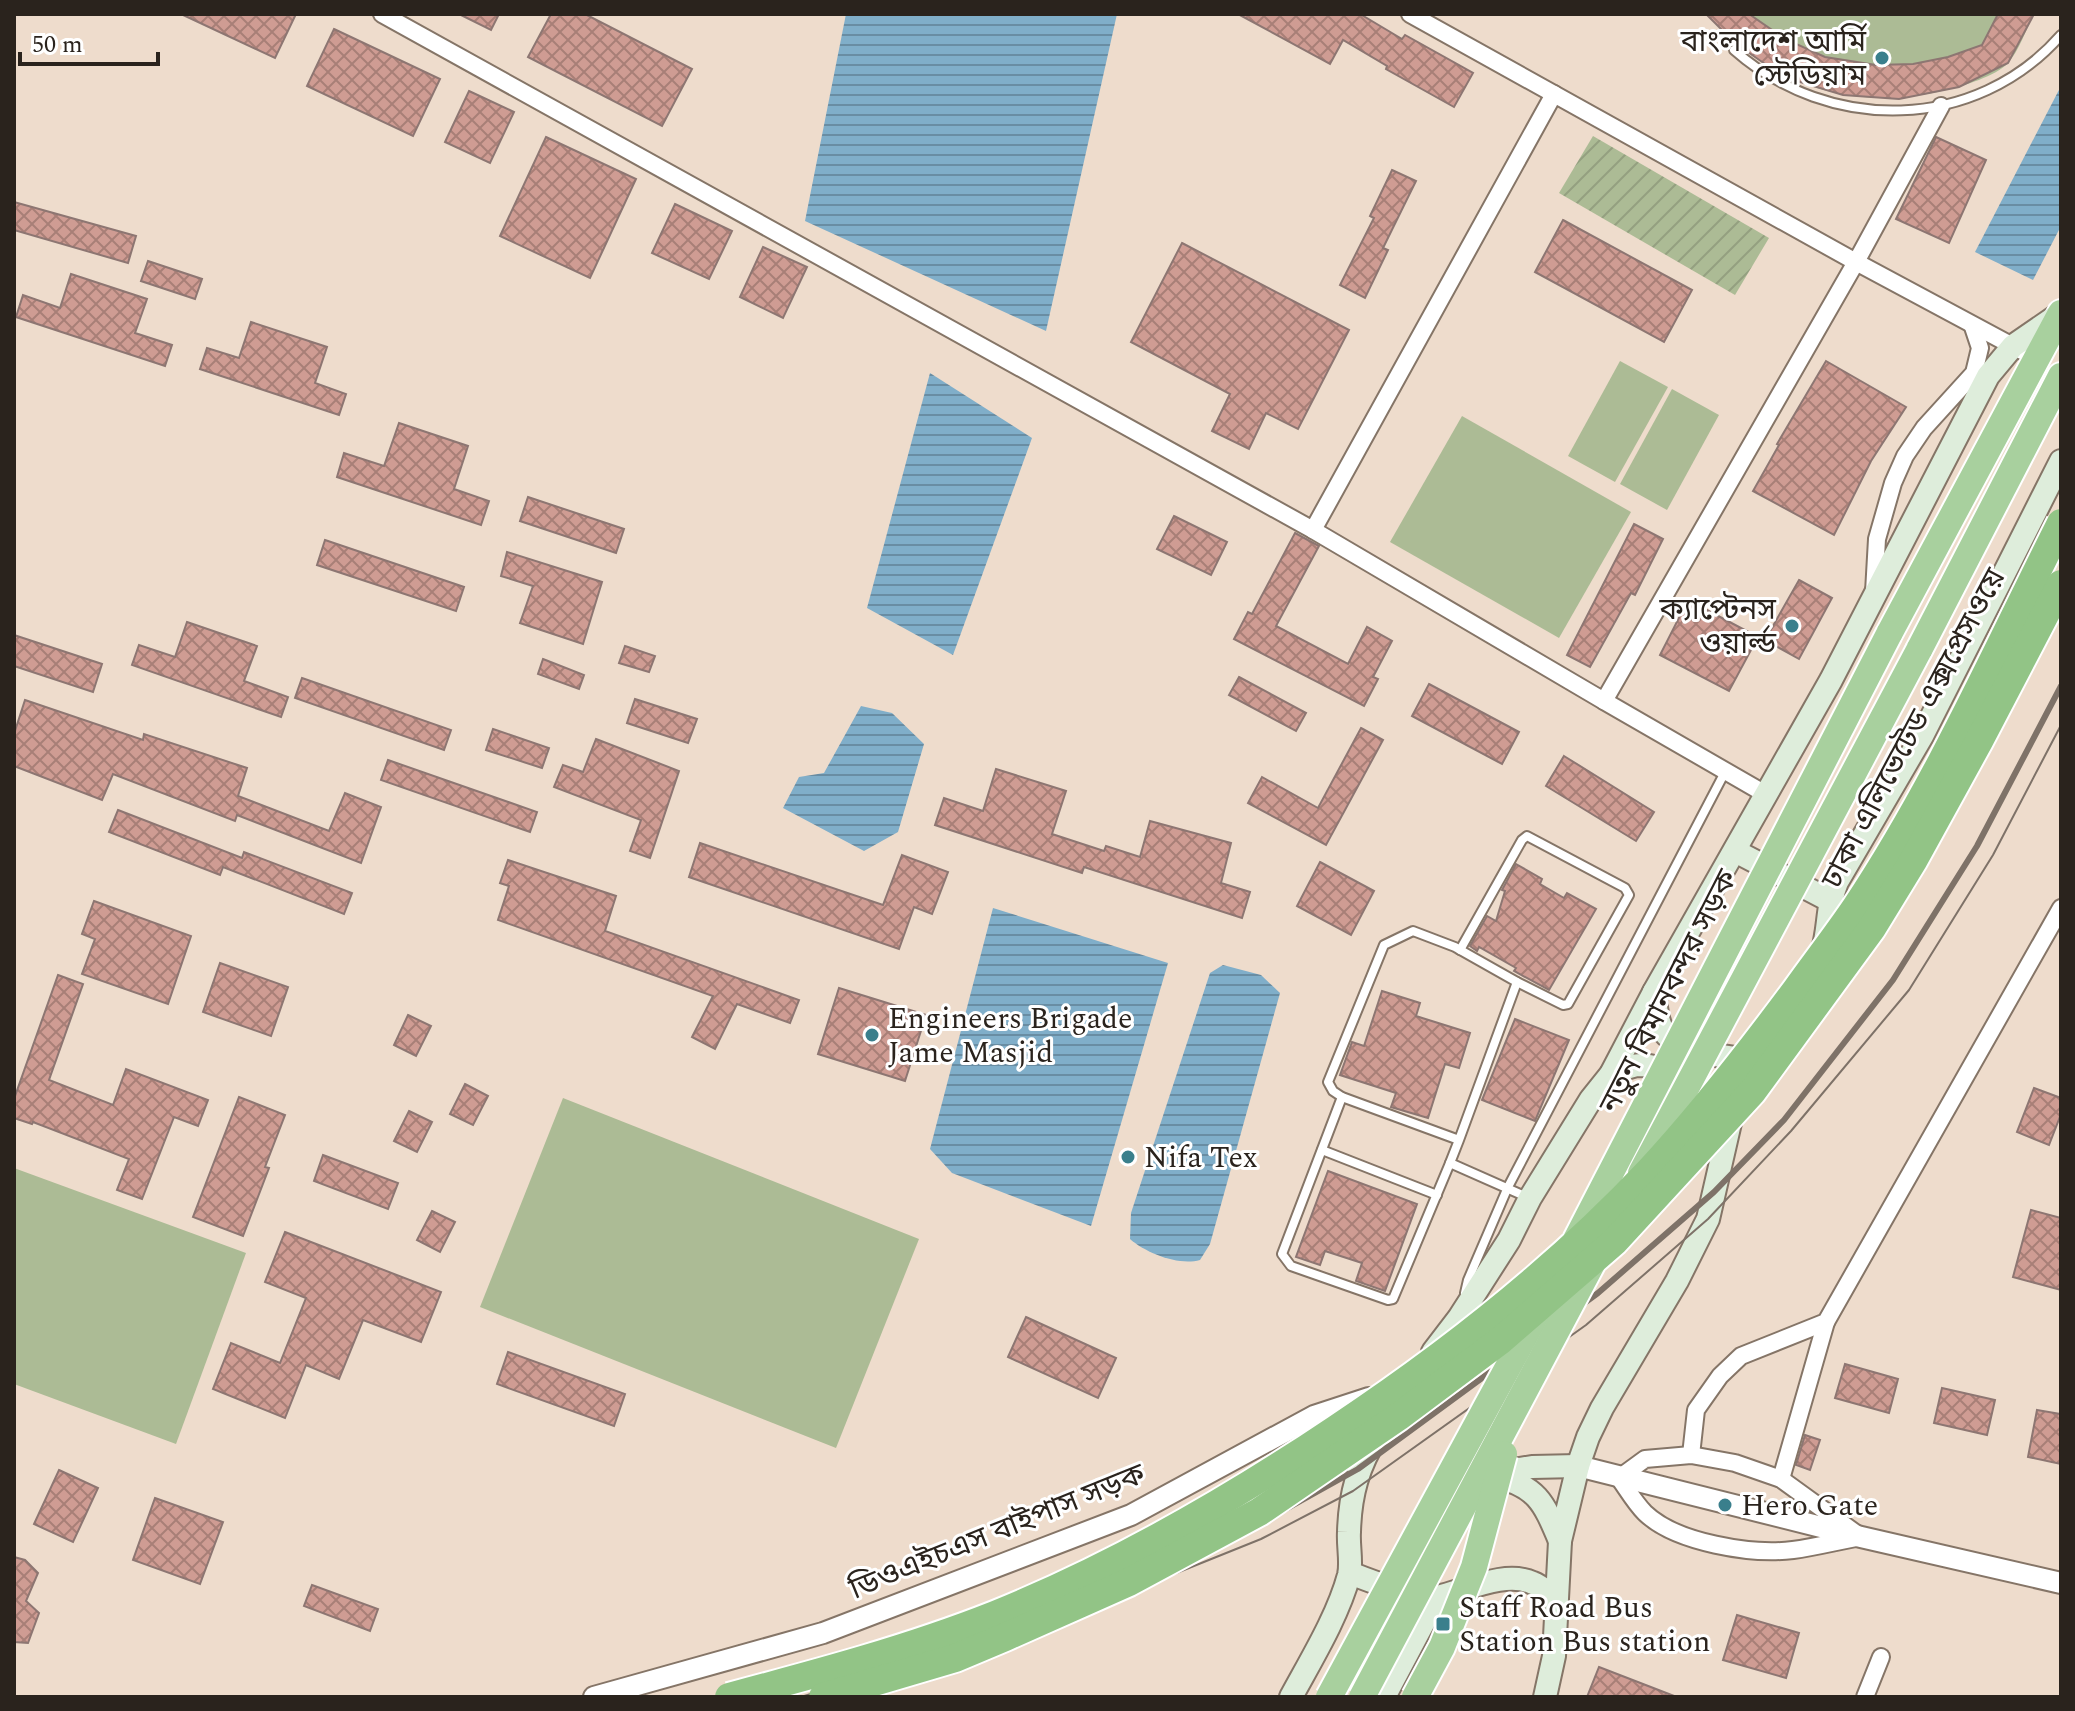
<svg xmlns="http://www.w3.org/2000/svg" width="2075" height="1711" font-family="Spectral,'Noto Sans Bengali',serif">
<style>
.park{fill:#acbb95}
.garden{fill:url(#garden-furrows)}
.water{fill:url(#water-rules)}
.building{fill:url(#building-cross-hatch);stroke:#8d7672;stroke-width:2}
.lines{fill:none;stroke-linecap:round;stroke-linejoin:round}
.service-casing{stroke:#857567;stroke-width:12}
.minor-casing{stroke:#857567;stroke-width:20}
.tertiary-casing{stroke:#857567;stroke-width:24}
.secondary-casing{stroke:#857567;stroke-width:26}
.trunk-casing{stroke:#fff;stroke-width:30}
.service{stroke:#fff;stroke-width:8}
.minor{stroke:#fff;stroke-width:16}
.tertiary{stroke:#fff;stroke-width:20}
.secondary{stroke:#deeddb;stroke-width:22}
.trunk{stroke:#a8d09e;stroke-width:26}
.tram{stroke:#7e7268;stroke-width:2}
.rail{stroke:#7e7268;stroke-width:6}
.trunk-bridge-casing{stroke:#fff;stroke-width:30;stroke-linecap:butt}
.motorway-bridge-casing{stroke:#fff;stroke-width:32;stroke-linecap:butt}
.trunk-bridge{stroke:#a8d09e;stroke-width:26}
.motorway-bridge{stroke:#92c486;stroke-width:28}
.poi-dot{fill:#3a7f8c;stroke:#fff;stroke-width:3}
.labels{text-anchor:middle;stroke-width:6;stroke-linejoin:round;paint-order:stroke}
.poi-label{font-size:30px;fill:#2a231d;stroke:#fff;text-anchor:start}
.street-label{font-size:30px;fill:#2a231d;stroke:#fff}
</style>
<defs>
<pattern id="garden-furrows" width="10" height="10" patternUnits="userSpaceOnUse" patternTransform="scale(2)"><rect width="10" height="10" fill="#acbb95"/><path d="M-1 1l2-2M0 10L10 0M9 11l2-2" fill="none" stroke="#94a080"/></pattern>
<pattern id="water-rules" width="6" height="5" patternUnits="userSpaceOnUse" patternTransform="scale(2)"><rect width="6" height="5" fill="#80aec9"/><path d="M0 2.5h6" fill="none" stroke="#698da3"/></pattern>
<pattern id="building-cross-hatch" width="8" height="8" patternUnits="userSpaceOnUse" patternTransform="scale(2)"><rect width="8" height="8" fill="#cf9c93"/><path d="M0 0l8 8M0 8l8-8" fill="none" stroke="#a87f77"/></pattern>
</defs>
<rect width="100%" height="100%" fill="#eedccc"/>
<g class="park">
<path d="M1707,14h327c-8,15 -15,37 -26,49 -12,13 -45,23 -62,27 -94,23 -176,-4 -239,-76z"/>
<polygon points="1620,361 1668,387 1615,482 1568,456"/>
<polygon points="1672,389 1719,415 1667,510 1620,484"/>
<polygon points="1462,416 1631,512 1559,638 1390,542"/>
<polygon points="563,1098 919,1239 836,1448 480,1307"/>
<polygon points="14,1168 246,1253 176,1444 14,1384"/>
</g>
<polygon class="garden" points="1593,136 1769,238 1735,295 1559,193"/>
<g class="water">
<polygon points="846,14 1117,14 1046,331 805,221"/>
<polygon points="2061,86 2061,226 2033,280 1975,252"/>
<polygon points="930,373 1032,438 953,655 867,608"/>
<polygon points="861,706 892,713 924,744 898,832 864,851 783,808 799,777 824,773"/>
<polygon points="993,908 1168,963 1091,1226 952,1173 930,1149"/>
<path d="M1223,965l38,10 19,18 -70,251 -10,16c-22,6 -54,-7 -70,-21l1,-26 79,-240z"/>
</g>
<g class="building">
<polygon points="181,14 296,14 275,58"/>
<polygon points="459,14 499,14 491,30"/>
<polygon points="551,14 585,14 692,69 662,126 528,57"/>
<polygon points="1238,14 1360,14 1402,39 1405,35 1473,73 1454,107 1386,69 1387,66 1343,40 1330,64"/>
<polygon points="1706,14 1749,14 1785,39 1825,57 1876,65 1913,64 1948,57 1982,45 1998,14 2034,14 2008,63 1959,87 1899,99 1843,95 1797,81 1775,71 1735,43"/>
<polygon points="334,29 440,79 413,136 307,86"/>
<polygon points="469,91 514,112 490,163 445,142"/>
<polygon points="546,137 636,179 590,278 500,236"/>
<polygon points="1936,137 1986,160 1949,243 1896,219"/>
<polygon points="1392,170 1416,181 1383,248 1388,250 1365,298 1340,285 1374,218 1370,216"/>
<polygon points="14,202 136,236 128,263 14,230"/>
<polygon points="675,204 732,231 709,279 652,253"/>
<polygon points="1563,220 1692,290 1664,342 1535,272"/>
<polygon points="1182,243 1349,330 1298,429 1266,413 1249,449 1212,431 1230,394 1131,342"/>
<polygon points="763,247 807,267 783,318 740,297"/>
<polygon points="148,261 202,279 195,299 141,281"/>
<polygon points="71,274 147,299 135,333 172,345 165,366 16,317 23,295 60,308"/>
<polygon points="251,322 327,347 315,383 346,394 339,415 200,369 207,348 239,358"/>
<polygon points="1826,361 1906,407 1871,461 1834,535 1753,491 1779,445 1777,444"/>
<polygon points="399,423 468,446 454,489 489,501 481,525 337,477 344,453 384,466"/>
<polygon points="528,497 624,529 616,553 520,521"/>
<polygon points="1174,516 1227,542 1211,575 1157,549"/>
<polygon points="1634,524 1663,539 1635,595 1631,593 1590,667 1567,655"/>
<polygon points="1295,533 1319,546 1276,626 1348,664 1367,627 1392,641 1373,677 1378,679 1364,706 1234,639 1248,612 1252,614"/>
<polygon points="325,540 464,587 456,611 317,565"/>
<polygon points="507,552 602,582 583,644 520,623 533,586 501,576"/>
<polygon points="1799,580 1832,598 1799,659 1765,640"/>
<polygon points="1688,600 1758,637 1729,691 1660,655"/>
<polygon points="187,622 257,646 244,681 288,697 281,717 132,665 139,645 175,657"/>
<polygon points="14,635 102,664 93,692 14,666"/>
<polygon points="625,646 655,656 649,672 619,663"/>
<polygon points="543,659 584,675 579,689 538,674"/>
<polygon points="1239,677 1306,713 1296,731 1229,695"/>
<polygon points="302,678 451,730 444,750 295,698"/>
<polygon points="1429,684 1519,732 1502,764 1412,716"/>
<polygon points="635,699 697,719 688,743 627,723"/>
<polygon points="25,700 143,740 144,734 247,768 238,796 329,831 345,793 381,807 361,863 237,815 235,821 113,774 102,800 14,766 14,734"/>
<polygon points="1361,728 1383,740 1326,845 1248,803 1262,777 1318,808"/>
<polygon points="493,729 549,748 542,768 486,750"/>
<polygon points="596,739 679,771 650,858 630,851 641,820 554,787 563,765 583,772"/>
<polygon points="1564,756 1654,812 1636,841 1546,786"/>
<polygon points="388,760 537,812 530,832 381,780"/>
<polygon points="996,769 1066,791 1052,834 1104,851 1106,846 1140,857 1150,821 1231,843 1221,883 1250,892 1242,918 1084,867 1082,873 935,825 944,798 983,811"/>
<polygon points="118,810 242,858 244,852 352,893 344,914 223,867 220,875 109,832"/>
<polygon points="700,843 883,905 902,855 948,872 932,914 914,907 899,949 689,877"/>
<polygon points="508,860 616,896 605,931 799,1000 790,1023 737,1004 715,1049 692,1037 713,996 498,920 509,886 500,883"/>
<polygon points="1320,862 1374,891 1351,935 1297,906"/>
<polygon points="1516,864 1542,879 1540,884 1564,898 1567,893 1596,909 1549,990 1514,971 1516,968 1479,947 1477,951 1470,946 1487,916 1496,921 1505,891 1502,890"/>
<polygon points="94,901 191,936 168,1004 82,974 95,939 82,934"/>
<polygon points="220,963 288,987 271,1036 203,1012"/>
<polygon points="58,975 83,984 49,1080 113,1105 126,1069 208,1100 198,1126 174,1117 142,1199 117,1190 129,1159 33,1122 32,1124 14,1118 14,1099"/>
<polygon points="839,988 926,1015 905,1081 818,1054"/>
<polygon points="1382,991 1420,1003 1416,1016 1470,1033 1459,1068 1445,1064 1428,1118 1391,1107 1396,1093 1340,1075 1352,1042 1364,1046"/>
<polygon points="408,1015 431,1026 416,1056 394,1045"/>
<polygon points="1515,1019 1569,1040 1535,1121 1482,1100"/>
<polygon points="465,1084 488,1096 473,1125 450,1114"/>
<polygon points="2034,1088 2061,1098 2061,1114 2049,1145 2017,1132"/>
<polygon points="239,1097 285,1115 265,1167 269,1168 243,1236 193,1217"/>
<polygon points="409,1111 432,1122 417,1152 394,1141"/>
<polygon points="323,1155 398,1183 388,1209 314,1181"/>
<polygon points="1328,1171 1417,1204 1385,1291 1356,1281 1362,1263 1325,1251 1320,1265 1296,1257"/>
<polygon points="2031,1210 2061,1218 2061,1290 2013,1277"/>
<polygon points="432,1211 455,1222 440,1252 417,1240"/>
<polygon points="285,1232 441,1292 421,1342 363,1320 339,1379 306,1365 285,1418 213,1389 231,1343 280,1363 306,1298 265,1282"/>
<polygon points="1026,1317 1116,1358 1098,1398 1008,1357"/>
<polygon points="508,1352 625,1394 614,1426 497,1384"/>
<polygon points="1845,1364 1898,1379 1889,1413 1835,1398"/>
<polygon points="1942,1388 1995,1400 1987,1435 1934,1423"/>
<polygon points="2037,1410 2061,1414 2061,1464 2028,1457"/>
<polygon points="1805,1435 1820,1440 1810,1470 1796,1465"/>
<polygon points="59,1470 98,1488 73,1542 34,1524"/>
<polygon points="155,1498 223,1522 200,1584 133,1560"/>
<polygon points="14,1557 25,1560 38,1573 26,1601 39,1613 28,1643 14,1642"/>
<polygon points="312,1585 378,1609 370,1631 304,1606"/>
<polygon points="1737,1615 1799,1633 1786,1678 1723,1660"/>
<polygon points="1599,1667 1674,1696 1673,1697 1587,1697"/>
</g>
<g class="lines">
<defs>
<g id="service">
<path d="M1734,50c95,84 242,82 327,-15"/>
<polyline points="1460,950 1522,840 1527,836 1625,888 1629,895 1568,1004 1563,1005 1517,982"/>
<polyline points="1342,1097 1282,1254 1291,1266 1388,1300 1393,1299 1450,1163"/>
<polyline points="1459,1140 1342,1097 1333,1091 1328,1082 1384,945 1413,931 1455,947 1517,982 1459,1140 1450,1163 1529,1198"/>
<polyline points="1322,1150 1437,1195"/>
<polyline points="1465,1293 1468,1280 1508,1187 1725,772"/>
</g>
<g id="minor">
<polyline points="382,14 1313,530"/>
<polyline points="1410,14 1856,262 2022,351"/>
<polyline points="1554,94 1313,530 1604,701 1856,262 1941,106"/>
<polyline points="1874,592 1877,539 1893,483 1905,456 1924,428 1974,373 1980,348 1973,327"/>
<polyline points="1604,701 1767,795"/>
<polyline points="1691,1455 1696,1410 1720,1376 1741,1356 1826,1322 2061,908"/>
<path d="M1691,1455l44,8 46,16 80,58c-23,4 -45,10 -68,13 -41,5 -117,-7 -148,-37 -10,-10 -18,-24 -26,-35l26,-19z"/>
<polyline points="1781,1479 1826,1322"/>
<polyline points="1865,1697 1881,1657"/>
</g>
<g id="tertiary">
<polyline points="1578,1466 1861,1537 2061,1583"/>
<polyline points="594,1697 823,1633 1131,1515 1314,1416 1369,1398"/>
</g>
<g id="secondary">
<polyline points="1735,851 1829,900"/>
<path d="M1822,953c8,-25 4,-45 15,-71l85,-146 139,-275"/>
<path d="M1654,992c2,12 2,26 8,37 14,24 64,28 89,31"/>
<path d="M1611,1074c10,-4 19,-9 30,-9 26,1 67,26 80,47"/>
<polyline points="1433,1352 1459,1318 1509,1240 1530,1198 1591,1099 1611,1074 1654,992 1831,680 1988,376 2013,346 2061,313"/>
<polyline points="1484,1475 1532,1467 1578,1466"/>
<path d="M1493,1476c44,9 51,27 67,65"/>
<path d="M1350,1573c28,11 57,22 87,24 28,-6 68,-27 96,-14 8,3 15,10 22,15"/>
<path d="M1291,1697c20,-37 47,-81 58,-122 3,-13 -1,-29 0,-43 1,-38 9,-66 29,-98"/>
<polyline points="1384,1697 1437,1597"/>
<polyline points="1545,1697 1554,1656 1560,1541 1578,1466 1588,1437 1602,1408 1677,1281 1708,1219 1732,1114"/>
</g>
<g id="trunk">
<polyline points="1889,634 2061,313"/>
<polyline points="1919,650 2061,376"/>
</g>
</defs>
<use href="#service" class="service-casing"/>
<use href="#minor" class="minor-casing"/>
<use href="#tertiary" class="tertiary-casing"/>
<use href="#secondary" class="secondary-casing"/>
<use href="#trunk" class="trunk-casing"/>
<use href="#service" class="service"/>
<use href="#minor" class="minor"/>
<use href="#tertiary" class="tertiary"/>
<use href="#secondary" class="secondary"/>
<use href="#trunk" class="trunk"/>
<polyline class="tram" points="801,1697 1097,1605 1261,1539 1353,1491 1586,1325 1708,1219 1791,1131 1909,990 1993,855 2061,725"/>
<polyline class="rail" points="745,1697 1100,1591 1255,1526 1358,1469 1598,1293 1714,1192 1784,1120 1893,980 1977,846 2061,686"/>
<defs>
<g id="trunk-bridge">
<polyline points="1641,1173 1919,650"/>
<polyline points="1576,1240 1889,634"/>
<polyline points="1329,1697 1539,1310"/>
<polyline points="1362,1697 1592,1264"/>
<polyline points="1415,1697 1442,1647 1474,1567 1504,1454"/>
</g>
<g id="motorway-bridge">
<path d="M729,1697c90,-24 180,-48 266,-82 121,-49 234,-114 341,-186 113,-75 221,-160 314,-259 53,-57 100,-118 146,-180 20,-28 41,-55 60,-83 80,-120 140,-255 205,-384"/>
<polyline points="823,1697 955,1658 1005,1637 1129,1582 1259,1512 1398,1417 1501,1340 1614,1242 1752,1092 1872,928 1913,861 1979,741 2061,584"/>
</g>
</defs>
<use href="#trunk-bridge" class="trunk-bridge-casing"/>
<use href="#motorway-bridge" class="motorway-bridge-casing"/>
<use href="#trunk-bridge" class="trunk-bridge"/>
<use href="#motorway-bridge" class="motorway-bridge"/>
</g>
<g class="poi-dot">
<circle cx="1882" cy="58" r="8"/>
<circle cx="1792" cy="626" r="8"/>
<circle cx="872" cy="1035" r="8"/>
<circle cx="1128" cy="1157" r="8"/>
<circle cx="1725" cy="1505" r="8"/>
<rect x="1435" y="1616" width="16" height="16" rx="4"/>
</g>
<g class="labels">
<g class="poi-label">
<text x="1866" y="51" text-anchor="end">বাংলাদেশ আর্মি<tspan x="1866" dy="34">স্টেডিয়াম</tspan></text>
<text x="1776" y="619" text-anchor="end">ক্যাপ্টেনস<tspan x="1776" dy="34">ওয়ার্ল্ড</tspan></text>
<text x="888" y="1028">Engineers Brigade<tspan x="888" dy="34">Jame Masjid</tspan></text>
<text x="1144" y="1167">Nifa Tex</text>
<text x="1741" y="1515">Hero Gate</text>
<text x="1459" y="1617">Staff Road Bus<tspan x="1459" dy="34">Station Bus station</tspan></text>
</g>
<g class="street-label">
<text transform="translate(1913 728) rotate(-62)" y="10">ঢাকা এলিভেটেড এক্সপ্রেসওয়ে</text>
<text transform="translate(1668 991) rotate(-63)" y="10">নতুন বিমানবন্দর সড়ক</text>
<text transform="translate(997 1531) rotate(-22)" y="10">ডিওএইচএস বাইপাস সড়ক</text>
</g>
</g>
<rect width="2075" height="1711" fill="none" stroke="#2a231d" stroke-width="32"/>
<path d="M20 52v12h138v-12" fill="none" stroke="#2a231d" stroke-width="4"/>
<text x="32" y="52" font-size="24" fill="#2a231d" stroke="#ffffff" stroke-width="6" paint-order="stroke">50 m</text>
</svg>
